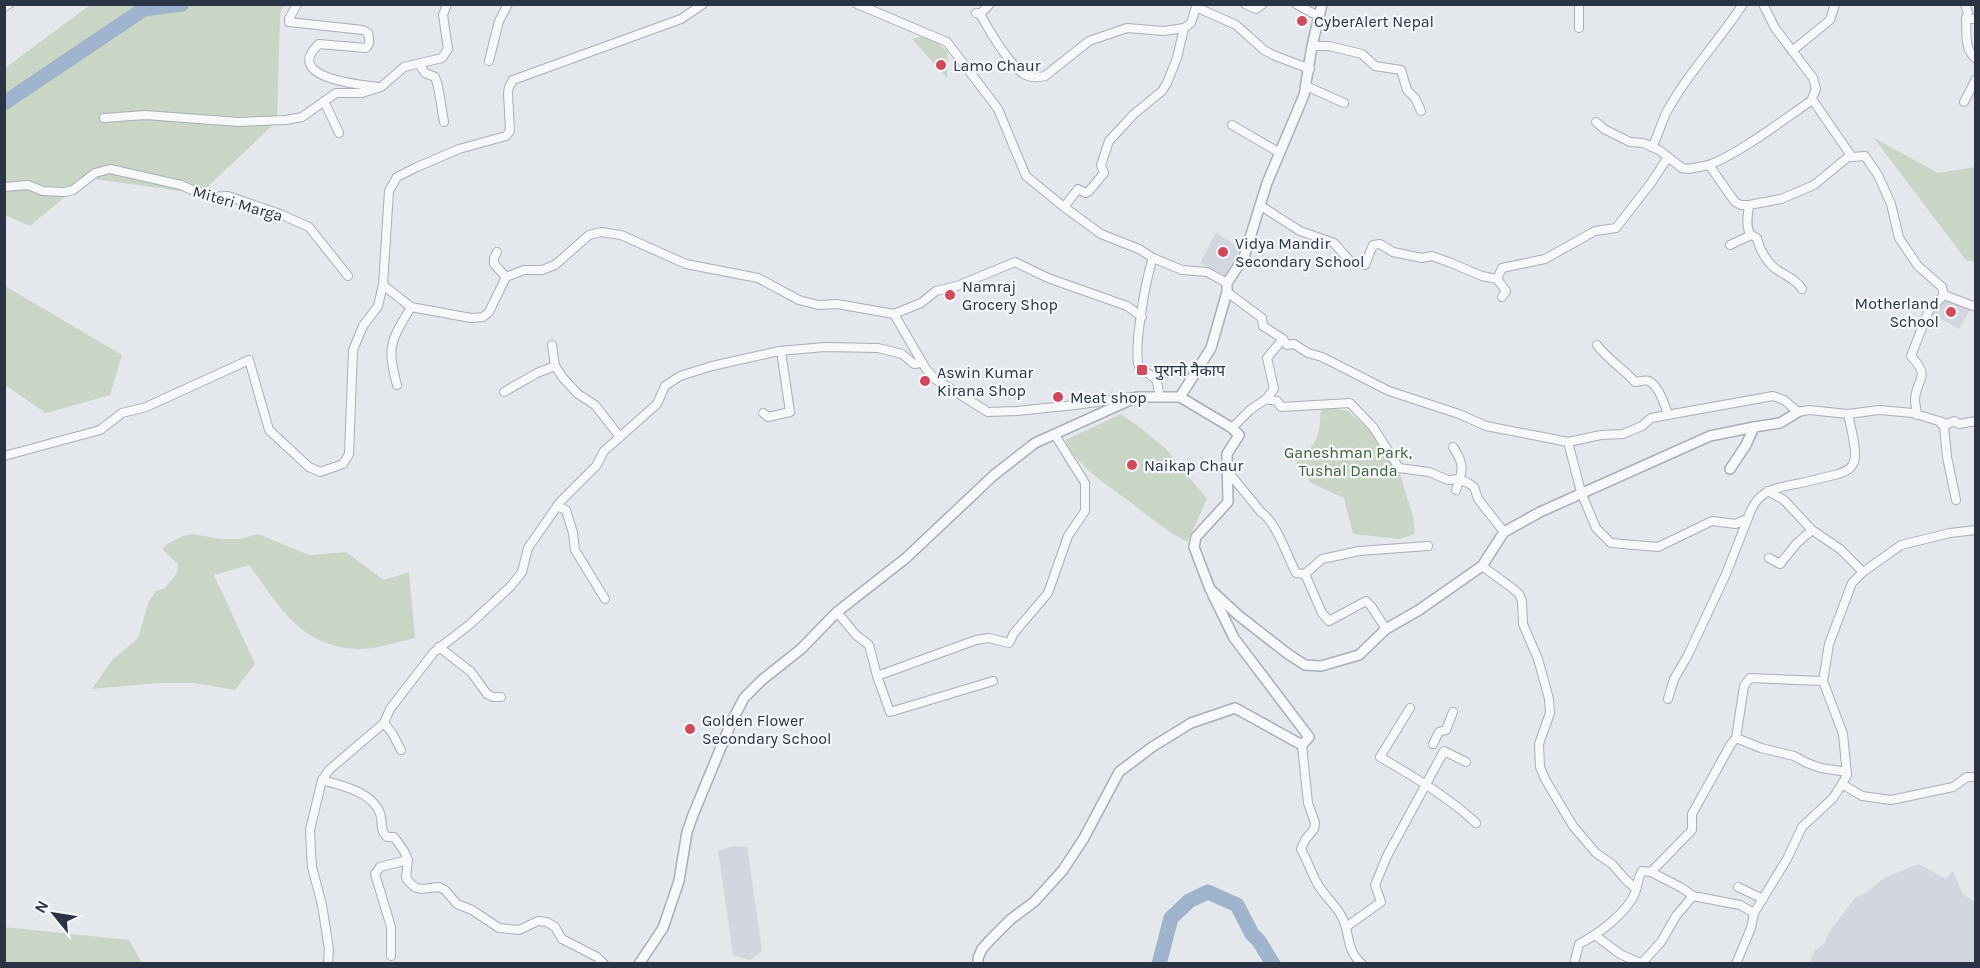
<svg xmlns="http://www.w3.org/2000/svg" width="1980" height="968" font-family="Karla,'Noto Sans Devanagari',sans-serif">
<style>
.built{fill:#d2d6de}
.green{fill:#c9d6c5}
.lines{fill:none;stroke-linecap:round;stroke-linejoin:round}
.river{stroke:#9fb4cc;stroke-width:15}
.minor-casing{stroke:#a9aeb7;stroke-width:10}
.tertiary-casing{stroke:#a9aeb7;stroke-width:12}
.minor{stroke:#f7f8fa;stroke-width:8}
.tertiary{stroke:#f7f8fa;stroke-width:9}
.poi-dot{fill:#d1495b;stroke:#f4f6f9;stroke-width:2}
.labels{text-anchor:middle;stroke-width:4.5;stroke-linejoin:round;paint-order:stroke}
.poi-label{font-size:16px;fill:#2b3445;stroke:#f4f6f9;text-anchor:start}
.street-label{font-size:16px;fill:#2b3445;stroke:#f4f6f9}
.park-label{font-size:16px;fill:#3f6138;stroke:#f4f6f9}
</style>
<rect width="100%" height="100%" fill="#e4e7ec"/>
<g class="built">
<polygon points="1216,233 1241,248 1225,275 1200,263"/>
<polygon points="1942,296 1970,310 1959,329 1932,314"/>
<polygon points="733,846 747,847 762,951 750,960 733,955 718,851"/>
<polygon points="1919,864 1946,879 1953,871 1963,894 1975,902 1975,963 1810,963 1814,951 1825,943 1829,932 1855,898 1868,891 1885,877"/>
</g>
<g class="green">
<polygon points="90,5 284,5 280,14 277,121 200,194 88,178 30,226 5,215 5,68"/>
<polygon points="928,35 948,52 947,78 912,39"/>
<polygon points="1874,138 1938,173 1975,167 1975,262 1966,260"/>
<polygon points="5,286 122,355 110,395 46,413 5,385"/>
<path d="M1321,406l27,5 24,22 26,35 15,48 2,18 -15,5 -47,-5 -9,-36 -33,-15 -15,-20c22,-20 24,-27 25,-57z"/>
<path d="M1121,414l20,14 26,22 40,49 -20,43c-20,-11 -37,-24 -54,-38 -25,-19 -54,-35 -68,-64z"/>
<path d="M192,534l30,5h19l17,-5 51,21 37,-3 38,28 25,-8 6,66c-17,4 -42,12 -59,11 -58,-4 -76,-43 -107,-84l-35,10 41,89 -20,26 -41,-7h-36l-66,6 20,-29 26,-22 11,-37 7,-10 9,-3 12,-15 1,-9 -15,-14 2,-5 18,-9z"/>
<polygon points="5,927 129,940 142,963 5,963"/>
</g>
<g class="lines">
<g class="river">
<polyline points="4,103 144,9 182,4"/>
<polyline points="1159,964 1171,918 1189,901 1208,892 1237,905 1252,934 1259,941 1273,964"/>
</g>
<defs>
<g id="minor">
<path d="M297,4l-8,15v3l74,8 5,3c1,6 3,10 -2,15l-47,-4c-37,34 42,41 60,43"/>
<polyline points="857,4 947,42 998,109 1026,176 1064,207 1101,234 1139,249 1153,258 1182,270 1207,272 1227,283"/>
<polyline points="1245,4 1256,9 1263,4"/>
<polyline points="1296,4 1318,16"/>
<polyline points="1579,4 1579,28"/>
<polyline points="1965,4 1968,13 1966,19"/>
<polyline points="4,7 9,4"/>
<polyline points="1196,7 1236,25 1264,50 1273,55 1310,69"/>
<path d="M976,13l4,1c10,18 26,46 42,59 7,5 15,5 23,3l44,-35 38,-13 37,3 20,-3 7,-5 6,-19"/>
<polyline points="980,14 990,4"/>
<path d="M1976,19h-10c1,15 -2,30 10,40"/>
<polyline points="1312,46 1329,46 1362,54 1375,66 1401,70 1407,90 1415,98 1421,111"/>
<polyline points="1792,51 1830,20 1835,4"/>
<polyline points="489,61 499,21 508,4"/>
<polyline points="419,64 425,73 435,77 438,86 444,122"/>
<polyline points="1306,86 1344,103"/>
<polyline points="324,101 339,133"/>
<polyline points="1964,102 1976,79"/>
<polyline points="104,118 145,115 239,122 286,120 302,117 336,93 362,93 381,87 404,67 442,58 448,49 443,15 447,4"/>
<polyline points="1596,122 1604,129 1630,142 1643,143 1659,150 1682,168 1688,169 1709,165 1735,202 1741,205 1749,205"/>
<polyline points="1232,125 1280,153"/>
<path d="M1652,147c6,-11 9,-23 14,-34 21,-39 53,-72 77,-109"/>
<polyline points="1852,157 1865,156 1878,175 1891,204 1899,238 1918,266 1942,287 1944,295 1976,307"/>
<path d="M1709,165c33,-13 72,-44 102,-64"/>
<polyline points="4,187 28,185 43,191 65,192 73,190 95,173 110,169 181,185 207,197 228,196 280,214 309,227 348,276"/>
<polyline points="1261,206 1300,231 1334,243 1350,261 1365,265 1373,245 1380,244 1393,252 1422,258 1432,256 1451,263 1482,276 1497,279 1506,291 1502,297"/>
<polyline points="1064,207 1078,189 1086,193 1089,191 1104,173 1101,165 1109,141 1134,114 1162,91 1167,83 1177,58 1184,28"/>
<path d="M1751,235l6,3c2,11 12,28 22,33 9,6 18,9 23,18"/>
<path d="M1730,245l21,-10c-6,-8 -3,-21 -2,-30l32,-6 33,-14 34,-28h4l-38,-55 -3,-1 5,-12 -3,-11 -38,-50 -12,-24"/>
<polyline points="497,252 494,258 494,264 506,277"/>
<path d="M1153,258c-7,20 -20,91 -14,109 15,12 19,8 20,29"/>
<polyline points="1497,279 1502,268 1545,259 1595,231 1616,228 1651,183 1668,157"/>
<polyline points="383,285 411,307 471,318 483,317 489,312 506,277 524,270 542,270 555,265 589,235 601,232 621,235 686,264 758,278 799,300 818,305 837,304 894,314 926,369 935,379 988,412 1017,411 1075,405 1132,397"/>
<polyline points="1227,292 1262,318 1263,326 1283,339 1287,345 1294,344 1308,353 1322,357 1389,391 1459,414 1486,426 1543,437 1568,442 1601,435 1623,434 1642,426 1651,418 1773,396 1784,400 1798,412 1809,410 1848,414 1879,410 1913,413 1948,424 1954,421 1959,424 1976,421"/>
<polyline points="894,314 921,303 936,291 957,286 1015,262 1048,278 1127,306 1142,317"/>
<polyline points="552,345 555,366 563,378 578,394 595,405 620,437"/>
<path d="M1597,345c10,14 26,23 38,37 5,0 9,-3 14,-1 10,5 16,24 19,34"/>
<path d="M397,385c-11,-39 -6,-44 14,-78"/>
<polyline points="504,392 537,373 555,366"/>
<polyline points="1266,399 1274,389 1267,358 1283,339"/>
<polyline points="763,413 768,417 790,412 781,351"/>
<path d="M1917,415c0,-5 -2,-10 -2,-15 1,-23 17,-21 -4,-44l18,-46 15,-15"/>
<polyline points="1939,421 1944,427 1947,457 1956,500"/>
<polyline points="1232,428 1250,410 1266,399 1277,401 1281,407 1350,403 1373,427 1399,468 1429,472 1448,480 1459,479 1468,483 1474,487 1478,499 1504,532"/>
<path d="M1568,442l13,50 15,36 15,15 47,4 54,-26 24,3 12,-6c9,-29 27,-30 53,-35 13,-3 25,-6 37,-9 6,-2 12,-4 15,-10 6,-10 -3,-39 -5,-50"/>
<path d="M1453,447c12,17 10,24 3,43"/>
<polyline points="4,456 100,430 122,413 146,407 249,360 269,430 309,467 320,472 343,464 349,454 353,350 363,326 378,306 383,285 389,191 397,177 417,167 459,149 506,136 510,131 508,93 509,87 513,80 681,19 703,4"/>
<path d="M1229,473l32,39c16,11 26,44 35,61l9,1 17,-15 37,-8 69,-5"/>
<polyline points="1768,491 1784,500 1812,530 1840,549 1863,572"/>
<polyline points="557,506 566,510 573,533 575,550 605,599"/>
<polyline points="1976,530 1950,533 1901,545 1863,572 1852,583 1829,644 1823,681 1843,734 1847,775 1842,784 1862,796 1891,800 1953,787 1967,777 1976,777"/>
<polyline points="1769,558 1780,564 1797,543 1812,530"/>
<polyline points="1482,566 1512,588 1519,594 1522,601 1523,624 1538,659 1549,699 1550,713 1539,744 1540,767 1545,779 1573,826 1596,853 1612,864 1625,879 1636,889"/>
<polyline points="1305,574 1322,613 1329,621 1366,601 1371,606 1386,629"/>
<polyline points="837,612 856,635 869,645 877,676 976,640 989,638 1009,643 1014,633 1048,593 1068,536 1085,511 1085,483 1055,435"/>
<polyline points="439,647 471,672 487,694 493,697 501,697"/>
<polyline points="877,676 890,712 993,681"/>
<polyline points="1823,681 1750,678 1744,686 1736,738 1761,748 1794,756 1807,763 1821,768 1847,772"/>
<polyline points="1668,699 1674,679 1688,655 1726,574 1748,518"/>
<path d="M1410,708l-30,49c34,20 67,39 96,66"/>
<polyline points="384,723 392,733 401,750"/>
<polyline points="1433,744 1439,732 1446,730 1453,712"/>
<path d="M1302,745l6,58 7,20 -1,6 -9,11 -4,9c6,11 10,23 16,34 7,13 19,22 25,34 9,18 3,32 20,47"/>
<path d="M322,780c19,5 50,12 58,33 2,6 1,13 3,19l4,5h7l10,14 4,9 -2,18c12,16 16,10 33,9l6,3 12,14 15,6 27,18 20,2 19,-9 9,1 8,5 7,12 35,18 7,7"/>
<polyline points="1738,887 1763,899"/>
<polyline points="1693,896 1740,905 1754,913"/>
<polyline points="1346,927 1381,902 1375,885 1387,856 1444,751 1466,762"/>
<polyline points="1596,936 1620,954 1640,963"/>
<polyline points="391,956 391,927 375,874 380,867 408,860"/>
<polyline points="328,964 329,949 322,905 312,867 311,852 310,830 322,780 329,770 384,723 390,709 434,652 469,625 511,586 522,572 528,548 560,502 596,466 604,451 657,404 665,386 680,376 712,366 779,351 825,347 878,348 902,354 914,364 922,363"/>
<path d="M1574,964l5,-20c18,-9 48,-31 56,-51 4,-9 1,-12 7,-22l9,1 41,-42v-16l39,-70 5,-6"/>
<polyline points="1641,964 1661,942 1676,916 1693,896 1682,888 1651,872"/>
<polyline points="1736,964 1751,928 1754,913 1787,859 1802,827 1833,798 1842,784"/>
</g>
<g id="tertiary">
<polyline points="1180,397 1232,428 1239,435 1227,454 1228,502 1196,537 1194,547 1210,589 1238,615 1288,654 1305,665 1321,666 1359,655 1386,629 1419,610 1482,566 1504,532 1540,512 1710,436 1754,427"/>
<polyline points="1730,469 1746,445 1754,427 1780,423 1798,412"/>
<polyline points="639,964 663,928 679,881 687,832 693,815 731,723 744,698 762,680 801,649 837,612 906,558 994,475 1035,443 1137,397 1180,397 1211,348 1227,292 1227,283 1244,257 1267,183 1304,95 1312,46 1322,4"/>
<polyline points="978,964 978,958 982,949 991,939 1011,919 1034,902 1063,870 1084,838 1119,772 1152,747 1191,723 1235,708 1302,745 1309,737 1234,638 1212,593"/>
</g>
</defs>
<use href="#minor" class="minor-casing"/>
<use href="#tertiary" class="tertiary-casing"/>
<use href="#minor" class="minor"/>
<use href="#tertiary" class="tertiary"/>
</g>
<g class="poi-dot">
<circle cx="1302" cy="21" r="6"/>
<circle cx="941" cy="65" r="6"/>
<circle cx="1223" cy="252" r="6"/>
<circle cx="950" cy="295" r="6"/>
<circle cx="1951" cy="312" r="6"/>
<rect x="1136" y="364" width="12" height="12" rx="3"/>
<circle cx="925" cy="381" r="6"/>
<circle cx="1058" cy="397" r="6"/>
<circle cx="1132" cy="465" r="6"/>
<circle cx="690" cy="729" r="6"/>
</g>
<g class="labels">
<g class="poi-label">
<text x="1314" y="27">CyberAlert Nepal</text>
<text x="953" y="71">Lamo Chaur</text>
<text x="1235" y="249">Vidya Mandir<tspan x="1235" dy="18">Secondary School</tspan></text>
<text x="962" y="292">Namraj<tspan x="962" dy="18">Grocery Shop</tspan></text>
<text x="1939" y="309" text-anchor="end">Motherland<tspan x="1939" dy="18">School</tspan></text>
<text x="1154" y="376">पुरानो नैकाप</text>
<text x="937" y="378">Aswin Kumar<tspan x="937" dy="18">Kirana Shop</tspan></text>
<text x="1070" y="403">Meat shop</text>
<text x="1144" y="471">Naikap Chaur</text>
<text x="702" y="726">Golden Flower<tspan x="702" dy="18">Secondary School</tspan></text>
</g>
<g class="street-label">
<text transform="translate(238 203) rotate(16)" y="6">Miteri Marga</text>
</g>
<g class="park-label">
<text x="1348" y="458">Ganeshman Park,<tspan x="1348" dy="18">Tushal Danda</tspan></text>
</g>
</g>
<rect width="1980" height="968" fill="none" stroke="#2b3445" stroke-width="12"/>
<g transform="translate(54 914) rotate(300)" stroke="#f4f6f9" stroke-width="4.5" paint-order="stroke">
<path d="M0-4.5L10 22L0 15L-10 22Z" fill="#2b3445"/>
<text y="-9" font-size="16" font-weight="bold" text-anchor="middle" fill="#2b3445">N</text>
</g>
</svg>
